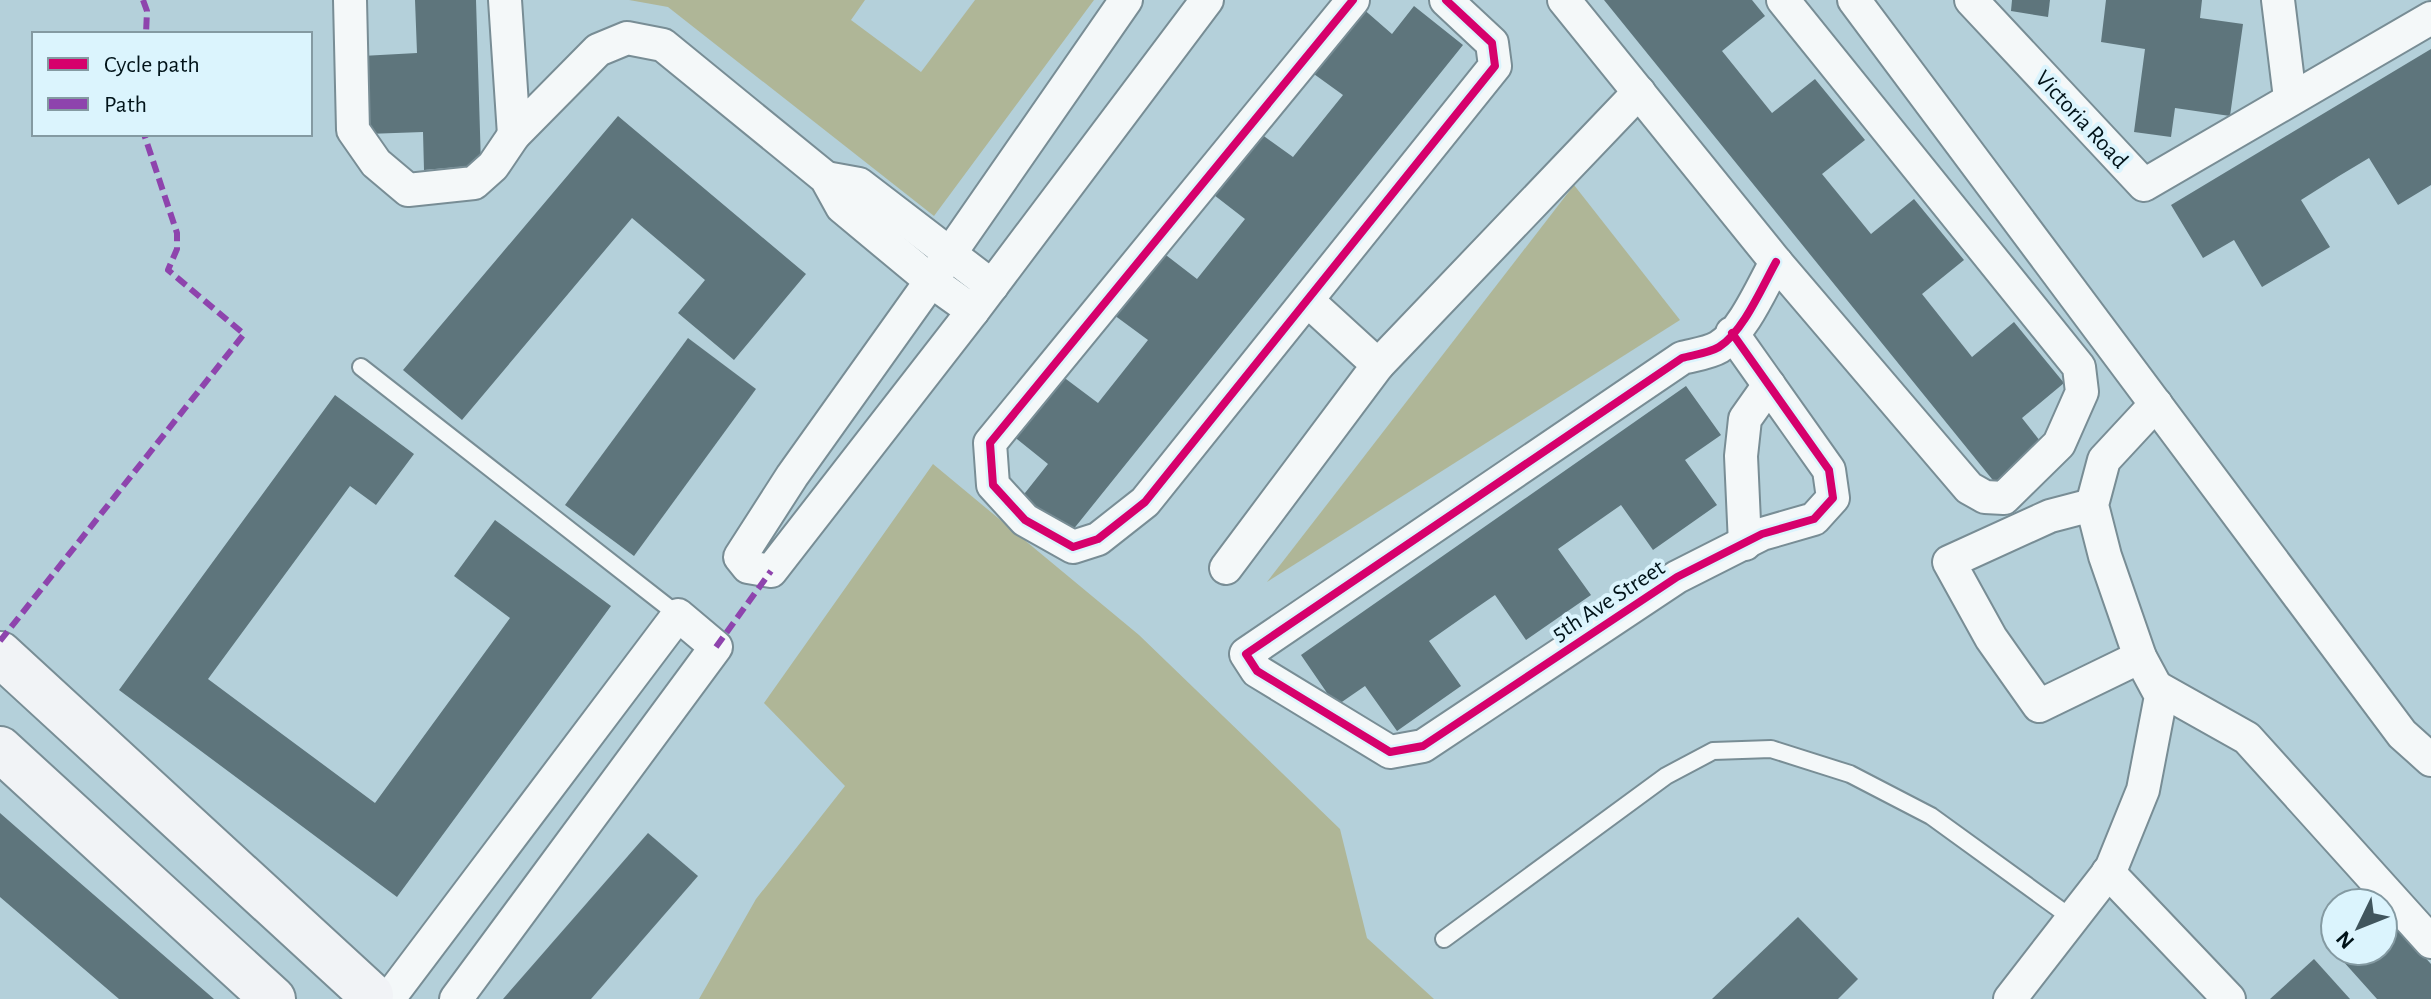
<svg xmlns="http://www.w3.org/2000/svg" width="2431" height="999" font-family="'Alegreya Sans',sans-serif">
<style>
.green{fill:#afb697}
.building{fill:#5e757c}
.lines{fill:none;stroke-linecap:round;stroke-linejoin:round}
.lane-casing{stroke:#788d95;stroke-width:20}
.street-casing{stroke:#788d95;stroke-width:36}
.secondary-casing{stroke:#788d95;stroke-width:48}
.lane{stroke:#f4f8f9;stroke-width:16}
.street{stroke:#f4f8f9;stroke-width:32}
.secondary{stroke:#f1f3f6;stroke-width:44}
.quiet{stroke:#8e44ad;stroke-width:6;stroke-dasharray:12 6;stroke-linecap:butt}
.cycleway-casing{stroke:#dbf4fd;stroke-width:13}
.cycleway{stroke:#d6006c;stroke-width:8}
.labels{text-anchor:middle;stroke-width:8;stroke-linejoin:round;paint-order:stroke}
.street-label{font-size:24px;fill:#011319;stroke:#dbf4fd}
</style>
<rect width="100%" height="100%" fill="#b4d0da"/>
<g class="green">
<polygon points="629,0 865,0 851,20 921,72 975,0 1094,0 934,216 668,7"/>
<polygon points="1574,185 1680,320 1267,582"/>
<polygon points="933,464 1139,635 1340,829 1367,938 1434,999 699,999 756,899 845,786 764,703"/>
</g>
<g class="building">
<polygon points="415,0 476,0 481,165 424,170 423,132 367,134 362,56 417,53"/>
<polygon points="1604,0 1752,0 1765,16 1722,51 1772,113 1815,79 1865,140 1822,174 1871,234 1914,199 1964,260 1922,294 1972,357 2014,322 2064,383 2022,418 2044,446 1996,484"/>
<polygon points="2012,0 2050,0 2048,17 2011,11"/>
<polygon points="2106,0 2202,0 2200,18 2243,24 2230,116 2175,108 2171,137 2134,132 2145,49 2101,42"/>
<polygon points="1414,6 1463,45 1068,536 1021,498 1048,464 1012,435 1062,376 1098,403 1148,340 1114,315 1162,252 1197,279 1245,219 1214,195 1261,134 1293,157 1343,95 1307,69 1361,7 1392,34"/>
<polygon points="2431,49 2431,185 2398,205 2369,158 2339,176 2301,200 2330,247 2262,287 2234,240 2203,258 2171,205"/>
<polygon points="618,116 806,274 734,360 678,313 705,280 632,218 462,420 403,370"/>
<polygon points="688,338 756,389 634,556 565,505"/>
<polygon points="1686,386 1721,435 1685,460 1717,505 1653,550 1621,505 1558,549 1591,595 1526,640 1495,595 1466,615 1429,641 1461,686 1397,731 1365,686 1336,706 1301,655"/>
<polygon points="335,395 414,454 376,505 350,486 208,679 375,803 510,618 454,576 495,520 611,606 397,897 119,690"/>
<polygon points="0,813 56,862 214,999 119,999 0,897"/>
<polygon points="648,833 698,876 591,999 503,999"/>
<polygon points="2383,911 2431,964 2431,999 2377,999 2334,951 2383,951"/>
<polygon points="1798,917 1858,979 1838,999 1712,999"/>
<polygon points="2314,959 2350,999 2270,999"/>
</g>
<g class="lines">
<defs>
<g id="lane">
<polyline points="361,367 678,615"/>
<polyline points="1444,939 1666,776 1713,751 1771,749 1850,774 1931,816 2073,919"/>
</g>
<g id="street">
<polyline points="350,0 353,130 376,163 408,190 474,183 493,166 514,135"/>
<polyline points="505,0 514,135 598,50 627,38 663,45 826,178 842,207 931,281 973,311"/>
<polyline points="1126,0 931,281 792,476 740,557 748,567 771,571 973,311 1207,0"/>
<polyline points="1353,0 990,443 993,485 1025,520 1073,547 1098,539 1145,502 1495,66 1492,43 1446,0"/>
<polyline points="1564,0 1776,262 1969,488 1985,497 2004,498 2059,444 2082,392 2079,367 1783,0"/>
<polyline points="1854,0 2402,734 2431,760"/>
<polyline points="1971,0 2144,185 2431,18"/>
<polyline points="2278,0 2290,98"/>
<polyline points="826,178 859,184 992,286"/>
<path d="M1732,333l97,137 4,28 -19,21 -52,15 -85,43 -254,169 -33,6 -133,-81 -11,-17 436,-296c11,-3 27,-5 37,-11 24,-15 43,-60 57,-85"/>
<polyline points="1378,365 1639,92"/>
<polyline points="2092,505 2050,516 1949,562 1991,638 2039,706 2140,657"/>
<polyline points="1745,544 1741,456 1745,419 1769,385"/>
<polyline points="1226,568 1378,365 1308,301"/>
<polyline points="2158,688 2247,738 2431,942"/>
<polyline points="2108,872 2229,999"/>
<polyline points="390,997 678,615 716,647 456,999"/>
<polyline points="2010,999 2111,869 2143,790 2161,696 2140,657 2105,556 2092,505 2104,460 2156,404"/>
</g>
<g id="secondary">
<polyline points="0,654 371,995"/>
<polyline points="0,749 273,999"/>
</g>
</defs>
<use href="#lane" class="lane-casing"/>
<use href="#street" class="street-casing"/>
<use href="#secondary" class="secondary-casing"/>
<use href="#lane" class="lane"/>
<use href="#street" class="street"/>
<use href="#secondary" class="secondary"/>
<g class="quiet">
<polyline points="143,0 147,11 146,34"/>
<polyline points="0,641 244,334 168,270 177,249 177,233 144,134"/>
<polyline points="716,647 771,571"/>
</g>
<defs>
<g id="cycleway">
<polyline points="1353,0 990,443 993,485 1025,520 1073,547 1098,539 1145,502 1495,66 1492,43 1446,0"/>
<path d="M1732,333l97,137 4,28 -19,21 -52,15 -85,43 -254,169 -33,6 -133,-81 -11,-17 436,-296c11,-3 27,-5 37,-11 24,-15 43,-60 57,-85"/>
</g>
</defs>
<use href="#cycleway" class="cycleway-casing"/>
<use href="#cycleway" class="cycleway"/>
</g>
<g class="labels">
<g class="street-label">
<text transform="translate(2082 119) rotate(47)" y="8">Victoria Road</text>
<text transform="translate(1608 600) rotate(-33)" y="8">5th Ave Street</text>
</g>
</g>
<rect x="32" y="32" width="280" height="104" fill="#dbf4fd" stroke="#849aa2" stroke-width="2"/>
<rect x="48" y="58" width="40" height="12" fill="#d6006c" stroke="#849aa2" stroke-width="2"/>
<text x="104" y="72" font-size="24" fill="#011319">Cycle path</text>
<rect x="48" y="98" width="40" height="12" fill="#8e44ad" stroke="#849aa2" stroke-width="2"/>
<text x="104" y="112" font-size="24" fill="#011319">Path</text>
<g transform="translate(2359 927) rotate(227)"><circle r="38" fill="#dbf4fd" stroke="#849aa2" stroke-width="2"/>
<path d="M0-6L14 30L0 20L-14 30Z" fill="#40555d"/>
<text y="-12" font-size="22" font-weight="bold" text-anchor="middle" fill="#011319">N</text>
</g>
</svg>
